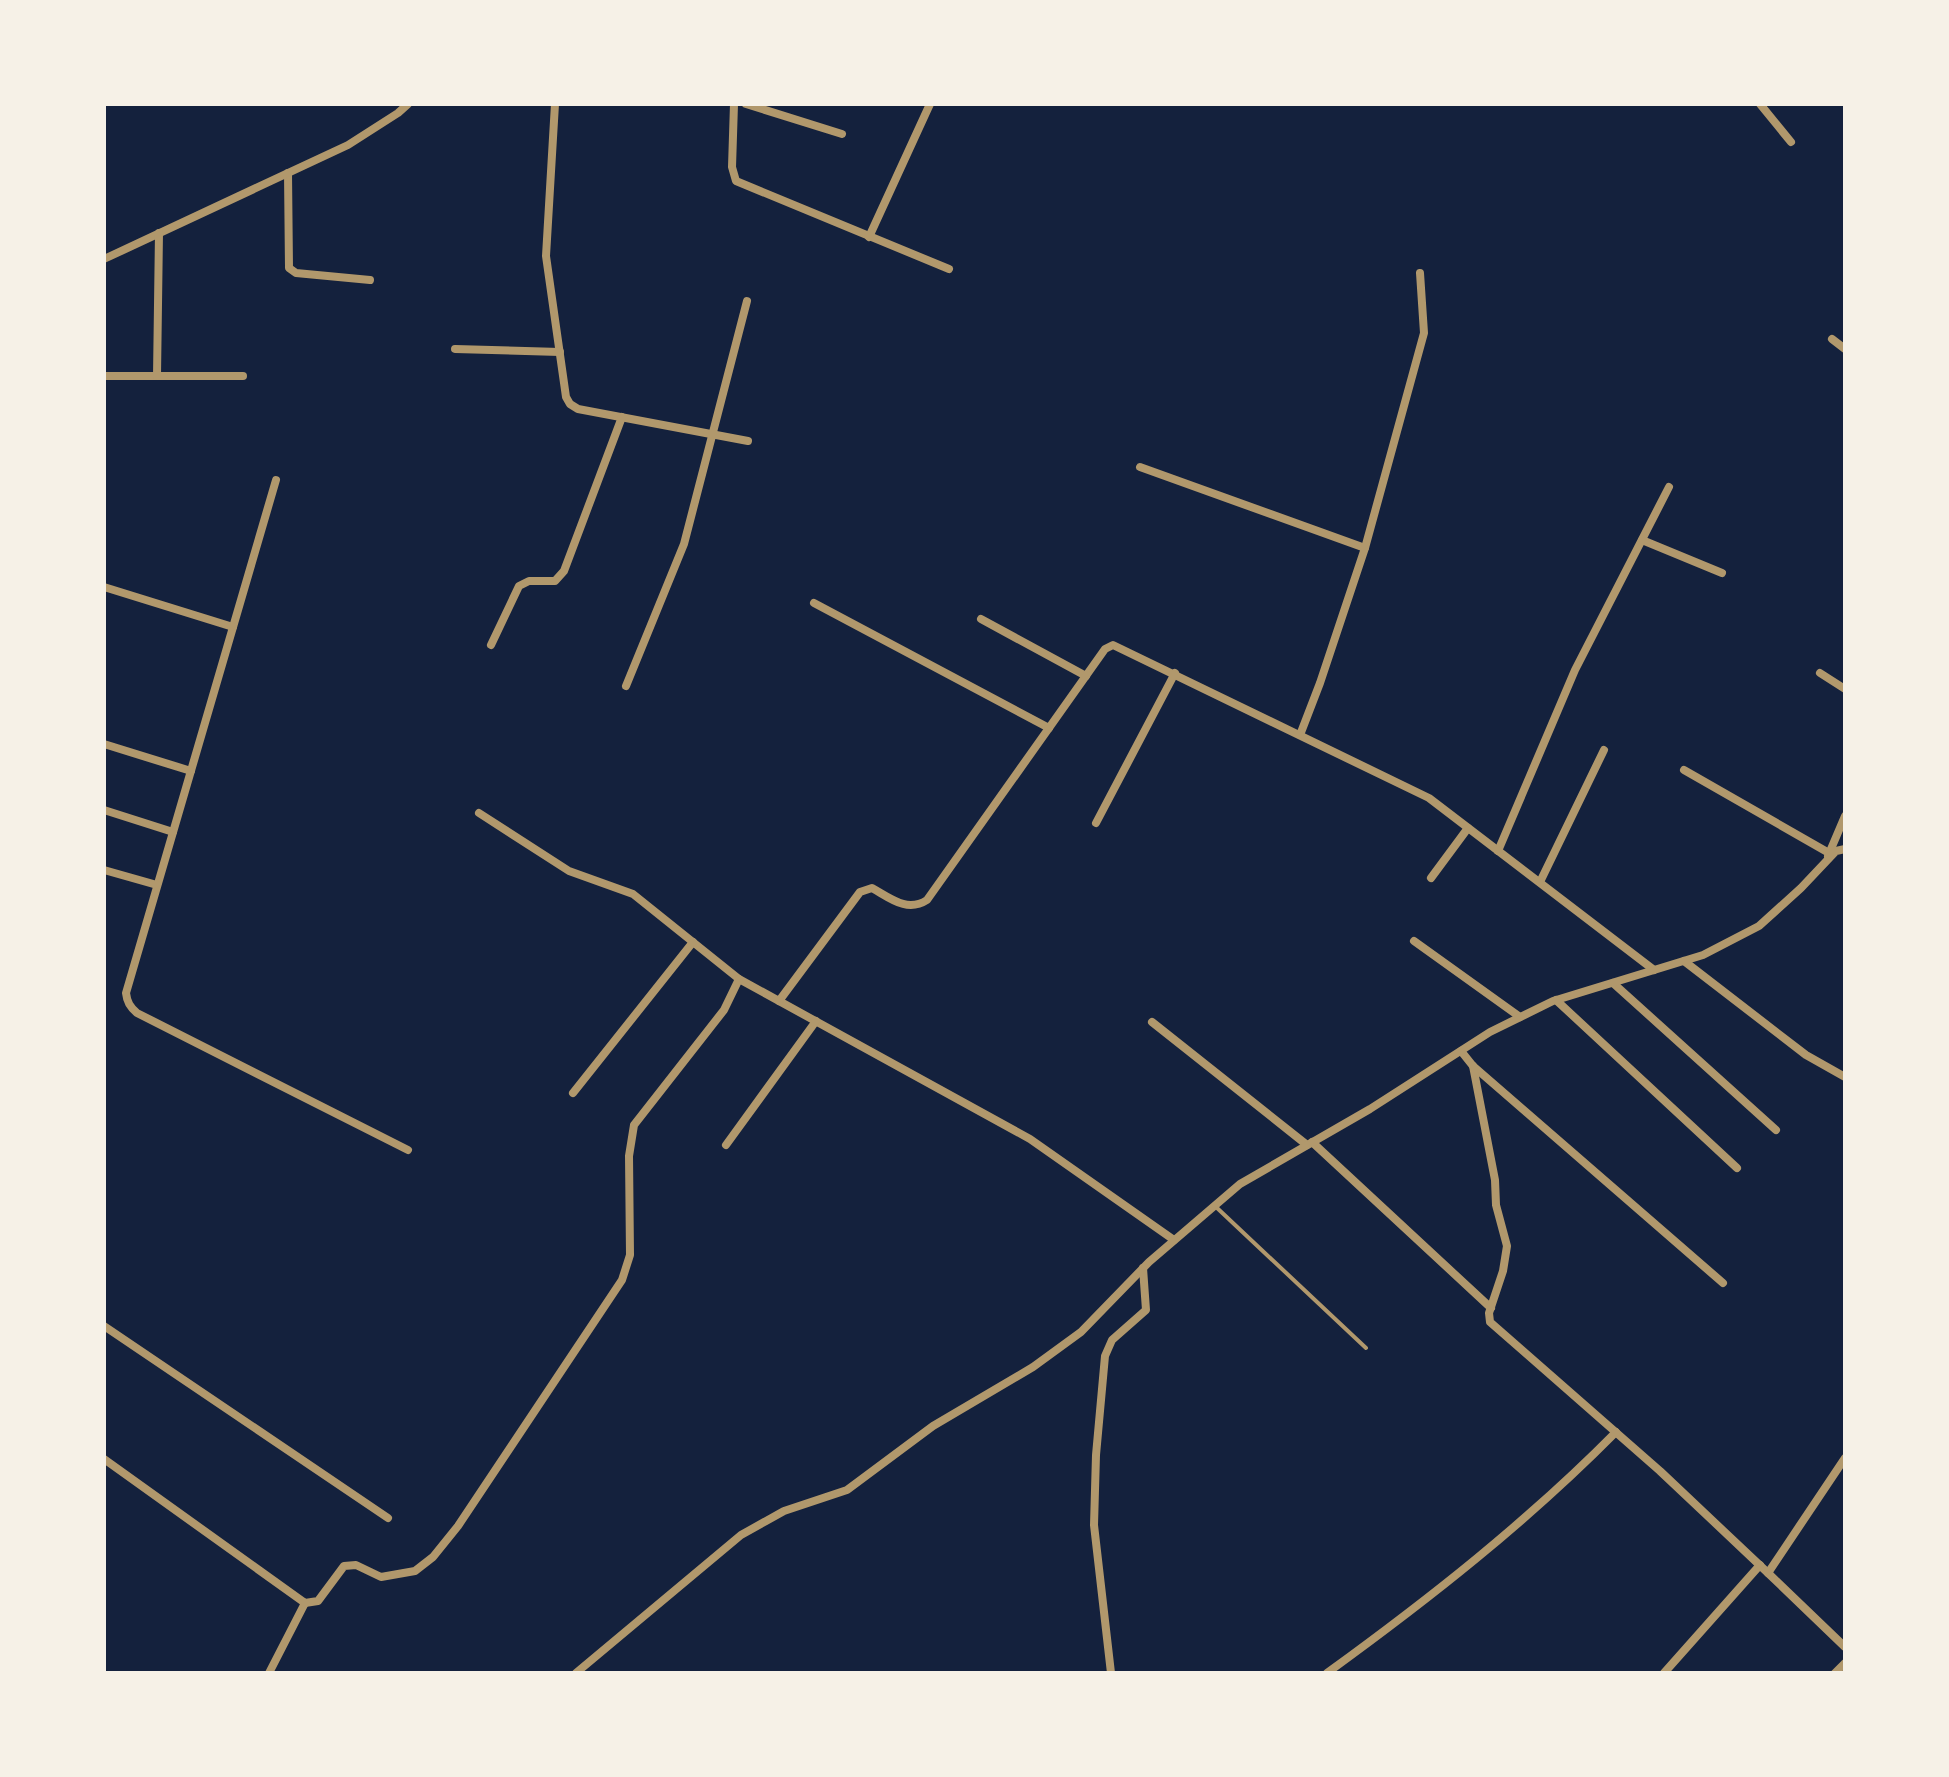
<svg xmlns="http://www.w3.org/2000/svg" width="1949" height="1777" font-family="'Nunito Sans',sans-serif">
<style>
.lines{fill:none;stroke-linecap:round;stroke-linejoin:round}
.service{stroke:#b1986c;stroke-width:4}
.minor{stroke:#b1986c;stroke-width:8}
</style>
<rect width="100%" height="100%" fill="#14213d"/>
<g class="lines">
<polyline class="service" points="1216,1207 1366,1348"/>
<g class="minor">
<polyline points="555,104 546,256 566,397 570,404 578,409 748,441"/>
<polyline points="734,104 732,167 736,181 949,269"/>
<polyline points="746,104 842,134"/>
<polyline points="1760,104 1791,142"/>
<polyline points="288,173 289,268 296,273 370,280"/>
<polyline points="869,237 930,104"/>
<polyline points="104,259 348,145 398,113 408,104"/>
<polyline points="1832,339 1845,349"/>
<polyline points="455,349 560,352"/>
<polyline points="104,376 243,376"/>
<polyline points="157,376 159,233"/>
<polyline points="1140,467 1365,548"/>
<path d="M276,480l-150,513c1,9 4,14 11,20l271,137"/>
<polyline points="1642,540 1722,573"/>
<polyline points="104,587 233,627"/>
<polyline points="814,603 1049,728"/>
<polyline points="981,619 1086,676"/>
<polyline points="491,645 519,586 529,581 555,581 564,571 622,417"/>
<polyline points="1820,673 1845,689"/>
<polyline points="626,686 684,544 747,301"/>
<polyline points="1300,735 1320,683 1365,548 1424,333 1420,273"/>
<polyline points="104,744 191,771"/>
<polyline points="1684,770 1829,853"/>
<polyline points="104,810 173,832"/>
<polyline points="479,813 569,871 633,894 739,979 1030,1139 1174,1240"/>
<polyline points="1096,823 1175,673"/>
<polyline points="1498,851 1575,670 1669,487"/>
<polyline points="1828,856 1845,816"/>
<polyline points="104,870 157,885"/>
<polyline points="1431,878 1468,828"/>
<polyline points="1540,882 1604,750"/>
<polyline points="1414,941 1520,1017"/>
<polyline points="1684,961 1806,1055 1845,1077"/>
<polyline points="1613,983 1776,1130"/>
<polyline points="1556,1000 1737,1168"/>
<path d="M779,1001l81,-109 12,-4c18,10 35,25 55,12l178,-251 8,-4 316,153 225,172"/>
<polyline points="1152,1022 1307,1145"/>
<polyline points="1461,1051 1473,1066 1723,1283"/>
<polyline points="1473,1066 1495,1180 1496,1205 1507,1246 1503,1271 1489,1313 1490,1322 1660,1471 1768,1573"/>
<polyline points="573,1093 693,942"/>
<polyline points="1312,1142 1491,1308"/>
<polyline points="726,1145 816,1021"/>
<polyline points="104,1326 388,1518"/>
<polyline points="1845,1458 1768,1573 1845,1647"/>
<polyline points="104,1459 305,1603 318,1601 344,1566 356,1565 381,1577 415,1571 433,1557 458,1526 622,1280 630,1255 629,1156 634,1125 724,1010 739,979"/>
<polyline points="269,1673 305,1603"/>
<polyline points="576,1673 741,1535 784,1511 847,1490 933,1426 1033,1367 1081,1332 1149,1262 1240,1184 1370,1109 1490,1032 1553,1001 1703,955 1759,926 1801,888 1836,851 1845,849"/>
<polyline points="1111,1673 1094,1525 1096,1455 1105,1356 1112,1340 1146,1310 1143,1268"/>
<path d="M1327,1673c102,-74 200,-151 289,-241"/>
<polyline points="1664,1673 1760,1565"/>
<polyline points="1835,1673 1845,1663"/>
</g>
</g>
<rect width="1949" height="1777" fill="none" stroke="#f6f1e7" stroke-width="212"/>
</svg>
